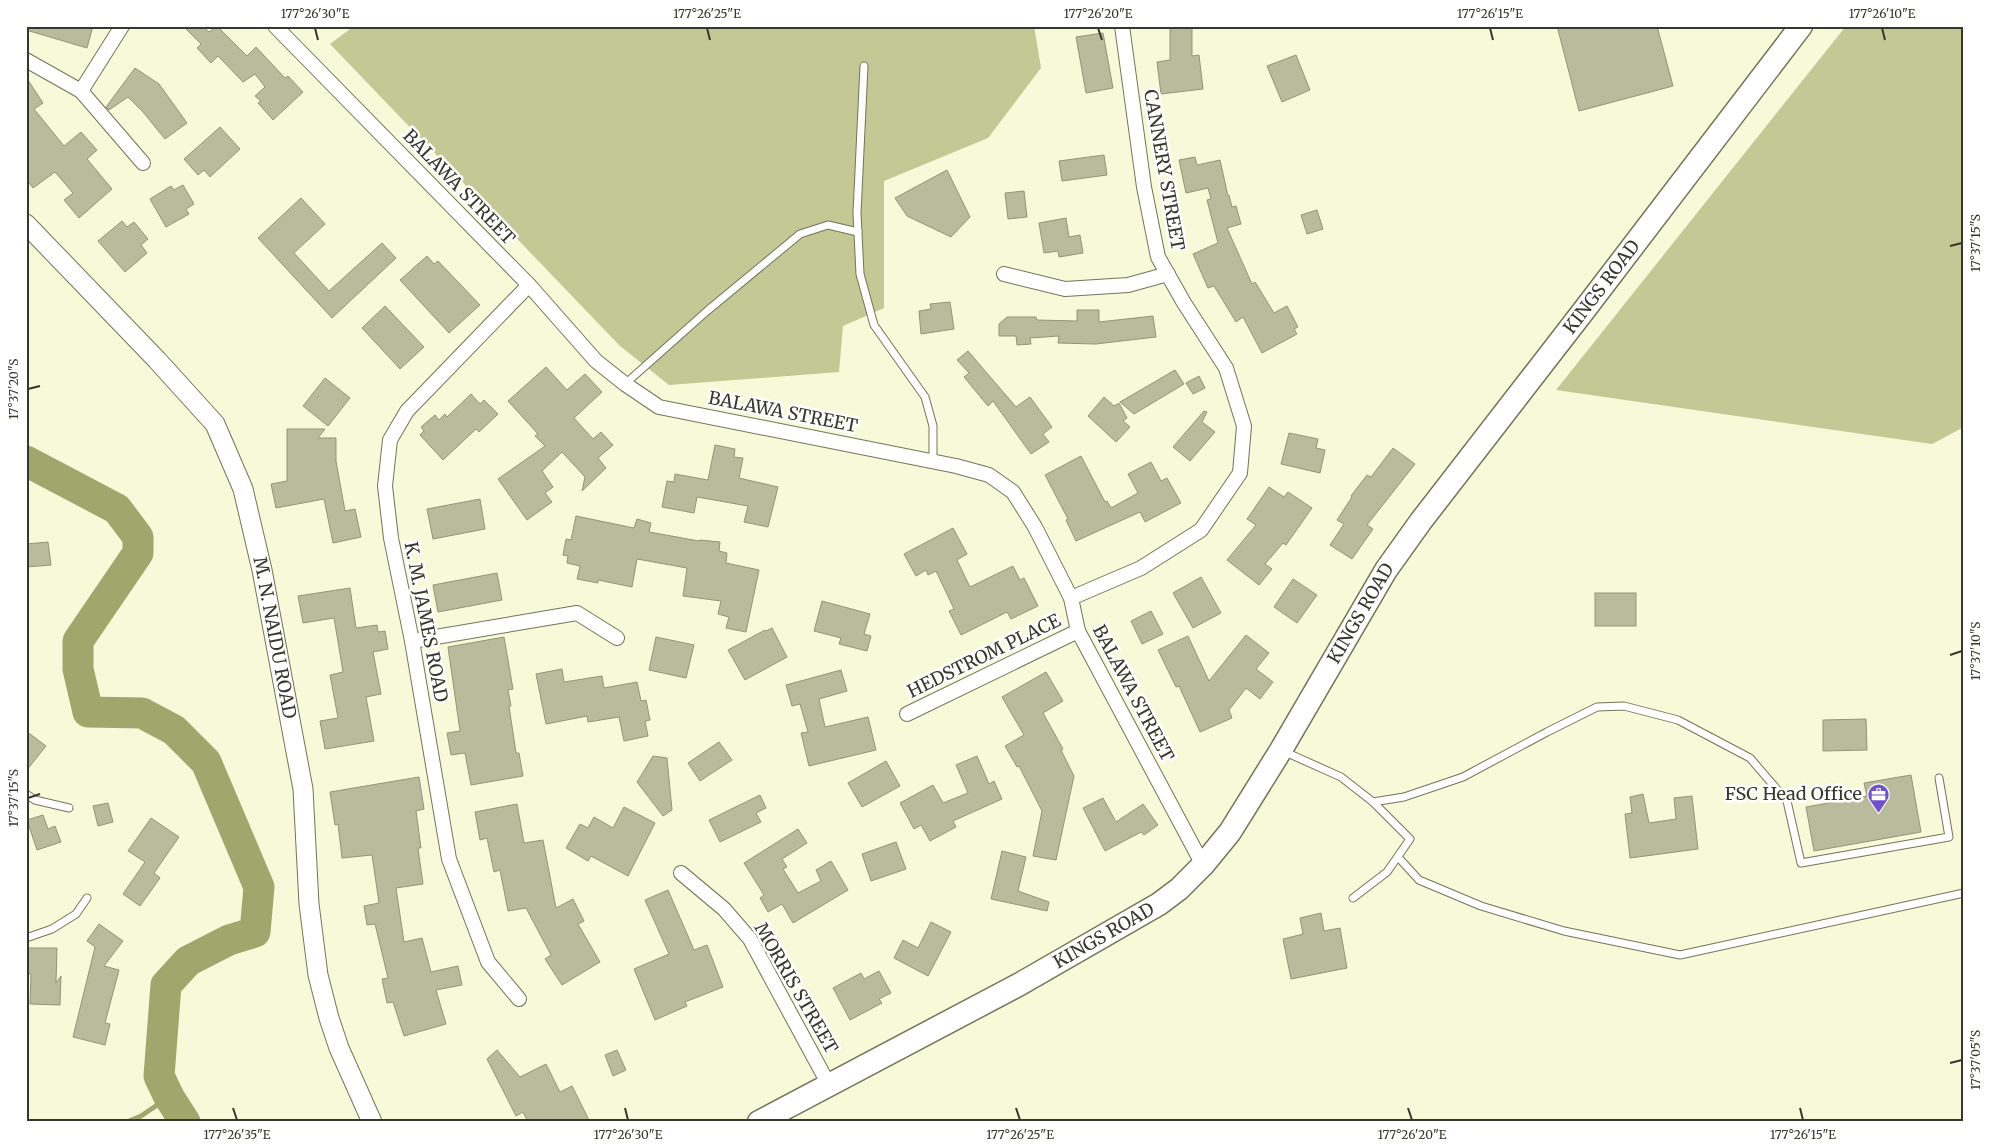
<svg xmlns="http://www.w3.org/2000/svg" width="1990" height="1148" font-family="Merriweather,serif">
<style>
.green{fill:#c4c894}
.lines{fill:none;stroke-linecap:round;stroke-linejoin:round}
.stream{stroke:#a1a66d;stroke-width:5}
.river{stroke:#a1a66d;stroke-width:31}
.building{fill:#b8bb9c;stroke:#929577}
.service-casing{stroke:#727458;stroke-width:9}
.minor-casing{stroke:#727458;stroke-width:16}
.secondary-casing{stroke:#727458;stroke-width:21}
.trunk-casing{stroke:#727458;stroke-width:25}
.service{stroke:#fff;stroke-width:7}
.minor{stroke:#fff;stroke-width:14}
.secondary{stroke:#fff;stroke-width:19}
.trunk{stroke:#fff;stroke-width:22}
.ticks{fill:none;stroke:#36382b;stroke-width:2}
.labels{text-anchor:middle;stroke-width:5;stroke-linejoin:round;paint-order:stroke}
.street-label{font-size:18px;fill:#36382b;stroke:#fff}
.poi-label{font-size:18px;fill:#36382b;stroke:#fff;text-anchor:end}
.neatline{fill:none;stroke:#36382b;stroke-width:2}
.ticks-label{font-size:12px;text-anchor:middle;fill:#36382b}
</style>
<rect width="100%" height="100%" fill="#f7fad9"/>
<g class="green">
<polygon points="354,26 1034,26 1041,68 988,138 884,181 884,308 843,326 839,372 669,385 620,346 330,44"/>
<polygon points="1846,26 1964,26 1964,427 1932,444 1556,390"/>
</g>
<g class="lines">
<polyline class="stream" points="127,1122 141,1116 169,1097"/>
<polyline class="river" points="26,461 117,509 138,537 138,553 78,641 78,669 88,712 142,713 174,730 206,762 259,887 255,932 229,940 188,961 166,985 159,1076 169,1097 185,1122"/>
</g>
<g class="building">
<polygon points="26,26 93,26 87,48 26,30"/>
<polygon points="183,26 203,26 209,32 217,26 247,56 256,47 285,78 288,76 303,92 273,120 258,103 261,101 255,96 265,87 255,74 243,82 218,56 211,63 197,48 201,44"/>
<polygon points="1170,26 1192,26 1192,56 1199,55 1203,89 1161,94 1157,62 1170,60"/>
<polygon points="1557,26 1657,26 1673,86 1579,111"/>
<polygon points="1103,33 1113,88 1086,93 1076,37"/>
<polygon points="1296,55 1310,90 1282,102 1267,66"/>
<polygon points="135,68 159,84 187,123 165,139 143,112 128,97 109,110 106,107"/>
<polygon points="26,77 43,103 34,109 64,146 81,132 97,150 87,159 112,189 79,218 64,200 73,193 55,172 33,188 26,179"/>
<polygon points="220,127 240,149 210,177 204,170 198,175 184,159"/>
<polygon points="1104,155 1107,175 1062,181 1059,161"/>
<polygon points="1195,157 1197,165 1220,160 1228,196 1229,195 1232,207 1236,206 1241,224 1227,228 1252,284 1255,282 1274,313 1287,306 1298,327 1294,329 1297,334 1262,353 1243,317 1236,322 1214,286 1208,288 1193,254 1218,243 1207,200 1211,199 1208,188 1186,193 1179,160"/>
<polygon points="947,170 970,217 951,237 907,216 895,198"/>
<polygon points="183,185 194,204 186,209 189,214 166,227 150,199 171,186 174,190"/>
<polygon points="1024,191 1027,217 1008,219 1005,193"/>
<polygon points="301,198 325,224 294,253 329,291 382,243 396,258 332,318 258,238"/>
<polygon points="1317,210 1323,229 1307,234 1301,215"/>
<polygon points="1066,218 1069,237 1080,235 1083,253 1059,257 1058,251 1044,253 1039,223"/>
<polygon points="122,221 127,227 134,222 148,239 141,245 147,253 125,272 98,241"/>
<polygon points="427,256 434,264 438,261 480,305 449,333 400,280"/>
<polygon points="950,302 954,329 921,334 919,311 931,309 930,304"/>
<polygon points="385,306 424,347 400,369 362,328"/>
<polygon points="1077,310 1099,310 1099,322 1153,316 1156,337 1096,344 1058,343 1059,336 1030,338 1031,344 1017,345 1016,336 999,336 999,324 1007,317 1036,317 1037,320 1077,321"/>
<polygon points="968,351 1016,407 1030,397 1052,427 1043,434 1049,442 1031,454 993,401 988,406 964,377 969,373 957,360"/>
<polygon points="546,367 567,390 585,374 602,392 574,418 593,439 601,432 613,445 598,458 606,468 582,491 585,477 562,452 542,471 553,487 545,493 552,502 527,520 498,479 545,446 535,436 538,434 508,401"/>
<polygon points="1175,370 1184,384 1134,414 1120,402"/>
<polygon points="1199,376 1205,388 1193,394 1186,383"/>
<polygon points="325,378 350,398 328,426 303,406"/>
<polygon points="471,394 480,404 484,400 498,414 479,432 476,429 443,460 420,435 424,431 421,427 435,415 439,420 445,414 447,417"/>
<polygon points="1104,397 1114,406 1119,403 1127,418 1123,421 1130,427 1116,442 1088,416"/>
<polygon points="1204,411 1207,412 1202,422 1215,432 1190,461 1173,447"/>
<polygon points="287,429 325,429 318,438 336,438 336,461 345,511 355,509 361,537 333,543 324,499 276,508 271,484 287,481"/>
<polygon points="1289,433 1318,439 1316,448 1325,450 1320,473 1281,464"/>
<polygon points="715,445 735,449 734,457 743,458 739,478 778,487 768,527 744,522 748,506 697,497 694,513 662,507 667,481 674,482 675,474 708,480"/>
<polygon points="1393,448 1415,464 1367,525 1373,529 1352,559 1330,545 1344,524 1337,520 1352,497 1351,496 1367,475 1371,477"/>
<polygon points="1081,456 1105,502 1107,501 1111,508 1138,493 1128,474 1151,462 1161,481 1167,478 1181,503 1145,522 1140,512 1076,541 1066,520 1068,519 1045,475"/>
<polygon points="1269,487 1284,497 1288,492 1312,508 1286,545 1283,543 1265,564 1272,569 1259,585 1227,560 1256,525 1247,519"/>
<polygon points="480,499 485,529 433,539 427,509"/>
<polygon points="576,516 634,528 637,519 651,523 649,532 699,541 700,540 720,542 719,551 727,553 726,563 759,570 746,632 726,628 729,617 718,614 721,601 683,596 687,568 637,559 632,587 598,580 598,583 577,579 580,566 567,563 568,556 563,555 566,539 571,540"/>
<polygon points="953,528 967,554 957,560 970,587 1013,566 1020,580 1024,578 1038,606 1011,619 1007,612 961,635 949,611 954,609 936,571 928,575 926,570 916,576 904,554"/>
<polygon points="48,542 51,565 26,567 26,544"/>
<polygon points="497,573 502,600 438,612 433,585"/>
<polygon points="1201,577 1221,613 1193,628 1173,593"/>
<polygon points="1293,579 1317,595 1297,623 1274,607"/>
<polygon points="350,588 356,628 377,625 378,632 385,631 388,649 373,652 381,694 366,697 374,741 325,749 320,721 338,718 330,675 343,672 334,618 303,623 298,596"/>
<rect x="1595" y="593" width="41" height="33"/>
<polygon points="822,601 870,614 864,634 871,636 867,651 839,644 841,638 814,631"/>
<polygon points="1151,611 1163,634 1142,644 1131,621"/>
<polygon points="772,628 787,657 745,680 728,650 765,630 766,631"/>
<polygon points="1246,635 1269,653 1256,669 1273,682 1260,699 1246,688 1229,710 1232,718 1200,732 1179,686 1176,687 1158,650 1188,636 1209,681"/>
<polygon points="504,637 513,689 508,690 511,706 509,706 516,753 519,753 523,776 471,785 465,753 451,755 447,733 460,731 448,647"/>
<polygon points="656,637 694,645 686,678 649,670"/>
<polygon points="562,669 564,682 602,676 604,688 637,682 641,701 646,700 650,720 645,721 648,736 624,741 619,717 588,722 587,716 546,724 536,674"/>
<polygon points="841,670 847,691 819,699 825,727 868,717 876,750 809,766 801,733 808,732 800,704 792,706 786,685"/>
<polygon points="1046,672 1063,701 1043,713 1063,749 1061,750 1074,776 1056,860 1033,856 1042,811 1019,766 1017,767 1005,746 1024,735 1002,697"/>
<polygon points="1866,719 1867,750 1823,751 1823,720"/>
<polygon points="26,731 46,746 26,771"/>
<polygon points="719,742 732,760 700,781 688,763"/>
<polygon points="653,756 667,758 672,810 663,816 637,782"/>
<polygon points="977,756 989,784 994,781 1002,799 953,821 956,827 930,841 921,825 914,829 900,803 933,785 943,803 968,793 956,765"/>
<polygon points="886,761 900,786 862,807 848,783"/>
<polygon points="1911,775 1921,832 1814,851 1806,807 1867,796 1864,783"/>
<polygon points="419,777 424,809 416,811 421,848 418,848 423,884 396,888 404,942 422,938 431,972 458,966 462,985 436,990 446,1024 404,1036 393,1002 387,1003 382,979 388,978 375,924 367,925 364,906 379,903 372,855 342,858 338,824 335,825 330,792"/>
<polygon points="1643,794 1649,823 1676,819 1674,798 1692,796 1698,849 1630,858 1625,814 1632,813 1630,797"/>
<polygon points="760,795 766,808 756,813 761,822 720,842 709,820"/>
<polygon points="1103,798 1116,822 1143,804 1158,825 1144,835 1141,832 1105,851 1083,808"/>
<polygon points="108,803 113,822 98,826 93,806"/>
<polygon points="517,804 524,843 543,840 556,908 573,899 584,921 578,924 600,962 562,985 545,959 551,955 526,908 508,911 500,870 494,872 487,838 480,840 475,812"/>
<polygon points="624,807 655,823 628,876 591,856 588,861 566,848 580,824 588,828 594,817 613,828"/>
<polygon points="43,815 48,829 55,826 61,842 37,850 27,820"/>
<polygon points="151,818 179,837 154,873 160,878 140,906 123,894 145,862 128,851"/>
<polygon points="798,829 807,843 782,859 787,867 783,869 798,893 821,881 816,870 831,861 848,890 793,923 782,904 768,912 760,898 764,895 744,863"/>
<polygon points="896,842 906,869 871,881 862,854"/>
<polygon points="1002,851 1026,857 1018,891 1049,902 1047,911 991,899"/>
<polygon points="668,890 694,950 707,945 723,987 685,1002 687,1006 655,1020 634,969 669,954 645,900"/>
<polygon points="1321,913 1324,931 1340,928 1347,968 1291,979 1283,939 1303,934 1300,918"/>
<polygon points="931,922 951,932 928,976 894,958 903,940 918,948"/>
<polygon points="99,924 123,941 104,966 119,970 105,1023 110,1024 105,1045 73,1037 95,947 87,941"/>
<polygon points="26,948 57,948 56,983 61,976 60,1005 30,1004 31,974 26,973"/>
<polygon points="879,971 891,993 879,999 882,1003 850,1020 833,988 861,973 864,979"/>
<polygon points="497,1050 520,1077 546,1064 560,1092 572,1086 590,1122 528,1122 523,1112 516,1116 487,1059"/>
<polygon points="617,1050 626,1070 613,1076 605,1055"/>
</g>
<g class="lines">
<defs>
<g id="service">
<polyline points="864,66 857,213 860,274 874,325 925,397 933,426 933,462"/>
<polyline points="625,384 707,311 800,234 828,225 858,232"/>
<polyline points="1283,751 1341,777 1373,802 1404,797 1463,777 1547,732 1597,707 1624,706 1678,720 1750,758 1787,801 1801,863 1949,837 1939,778"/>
<polyline points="26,794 35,800 69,808"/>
<polyline points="1398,857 1419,880 1481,906 1564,931 1680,955 1964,893"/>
<polyline points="1353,898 1387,872 1410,839 1373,802"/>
<polyline points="26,938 52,929 76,914 87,898"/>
</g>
<g id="minor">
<polyline points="275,26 529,285 596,361 625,384 659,407 956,466 989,475 1013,492 1035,527 1071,598 1078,631 1203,865"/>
<polyline points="26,60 81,91 143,163"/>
<polyline points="81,91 122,26"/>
<polyline points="1004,274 1065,289 1128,285 1168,274"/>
<polyline points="1071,598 1141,568 1201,530 1240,473 1244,426 1226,368 1184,303 1158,257 1144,187 1122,26"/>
<polyline points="412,641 577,613 617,638"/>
<polyline points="907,714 1078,631"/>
<polyline points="681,873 724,909 750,939 829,1085"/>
<polyline points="519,999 488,962 449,859 412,641 391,538 385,486 390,440 407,411 529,285"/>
</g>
<g id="secondary">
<path id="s1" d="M26,224l131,136 58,64 28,65 19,81 41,219 6,115 9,71 11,43 10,30 33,74"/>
</g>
<g id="trunk">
<path id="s2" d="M759,1122l261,-138 139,-80 20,-15 24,-24 27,-33 51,-82 105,-180 35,-49 164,-212 216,-283"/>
</g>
</defs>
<use href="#service" class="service-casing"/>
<use href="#minor" class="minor-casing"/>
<use href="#secondary" class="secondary-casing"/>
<use href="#trunk" class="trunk-casing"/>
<use href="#service" class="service"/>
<use href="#minor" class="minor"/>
<use href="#secondary" class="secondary"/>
<use href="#trunk" class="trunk"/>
</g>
<path class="ticks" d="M315,28l3,12M707,28l3,12M1098,28l4,12M1490,28l3,12M1882,28l3,12M1950,246l12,-3M28,389l12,-3M1950,655l12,-4M28,798l12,-4M1950,1063l12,-3M233,1108l4,12M625,1108l3,12M1016,1108l4,12M1408,1108l4,12M1800,1108l3,12"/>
<defs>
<symbol id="office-pin" viewBox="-11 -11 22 30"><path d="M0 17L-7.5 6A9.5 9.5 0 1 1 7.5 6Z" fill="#7351cb" stroke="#fff"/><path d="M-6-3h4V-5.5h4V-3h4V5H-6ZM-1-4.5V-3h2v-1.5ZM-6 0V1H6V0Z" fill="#fff"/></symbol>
</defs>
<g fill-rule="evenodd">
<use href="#office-pin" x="1866" y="782" width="25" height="34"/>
</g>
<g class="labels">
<g class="street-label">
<text transform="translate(1164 170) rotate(80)" y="6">CANNERY STREET</text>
<text transform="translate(459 187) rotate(46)" y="6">BALAWA STREET</text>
<text dy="6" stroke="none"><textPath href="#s2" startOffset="1218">KINGS ROAD</textPath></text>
<text transform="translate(783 412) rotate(11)" y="6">BALAWA STREET</text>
<text dy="6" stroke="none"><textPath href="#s2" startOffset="812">KINGS ROAD</textPath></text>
<text transform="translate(426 622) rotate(79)" y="6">K. M. JAMES ROAD</text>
<text dy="6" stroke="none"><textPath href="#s1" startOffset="498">M. N. NAIDU ROAD</textPath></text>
<text transform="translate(984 656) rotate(-26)" y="6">HEDSTROM PLACE</text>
<text transform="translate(1133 693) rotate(62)" y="6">BALAWA STREET</text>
<text dy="6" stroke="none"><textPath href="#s2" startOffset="392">KINGS ROAD</textPath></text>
<text transform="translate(796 988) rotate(60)" y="6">MORRIS STREET</text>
</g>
<g class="poi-label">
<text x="1862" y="800">FSC Head Office</text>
</g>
</g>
<rect width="1990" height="1148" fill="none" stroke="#ffffff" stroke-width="55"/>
<rect x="28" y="28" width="1934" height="1092" class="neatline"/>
<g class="ticks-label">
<text x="315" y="18">177°26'30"E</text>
<text x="707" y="18">177°26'25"E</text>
<text x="1098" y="18">177°26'20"E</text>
<text x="1490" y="18">177°26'15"E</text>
<text x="1882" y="18">177°26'10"E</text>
<text transform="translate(1976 243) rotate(-90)" y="4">17°37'15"S</text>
<text transform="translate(14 389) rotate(-90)" y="4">17°37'20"S</text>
<text transform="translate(1976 651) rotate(-90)" y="4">17°37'10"S</text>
<text transform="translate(14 798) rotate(-90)" y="4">17°37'15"S</text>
<text transform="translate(1976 1060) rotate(-90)" y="4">17°37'05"S</text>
<text x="237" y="1139">177°26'35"E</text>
<text x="628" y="1139">177°26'30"E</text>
<text x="1020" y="1139">177°26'25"E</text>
<text x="1412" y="1139">177°26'20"E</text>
<text x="1803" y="1139">177°26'15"E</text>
</g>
</svg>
